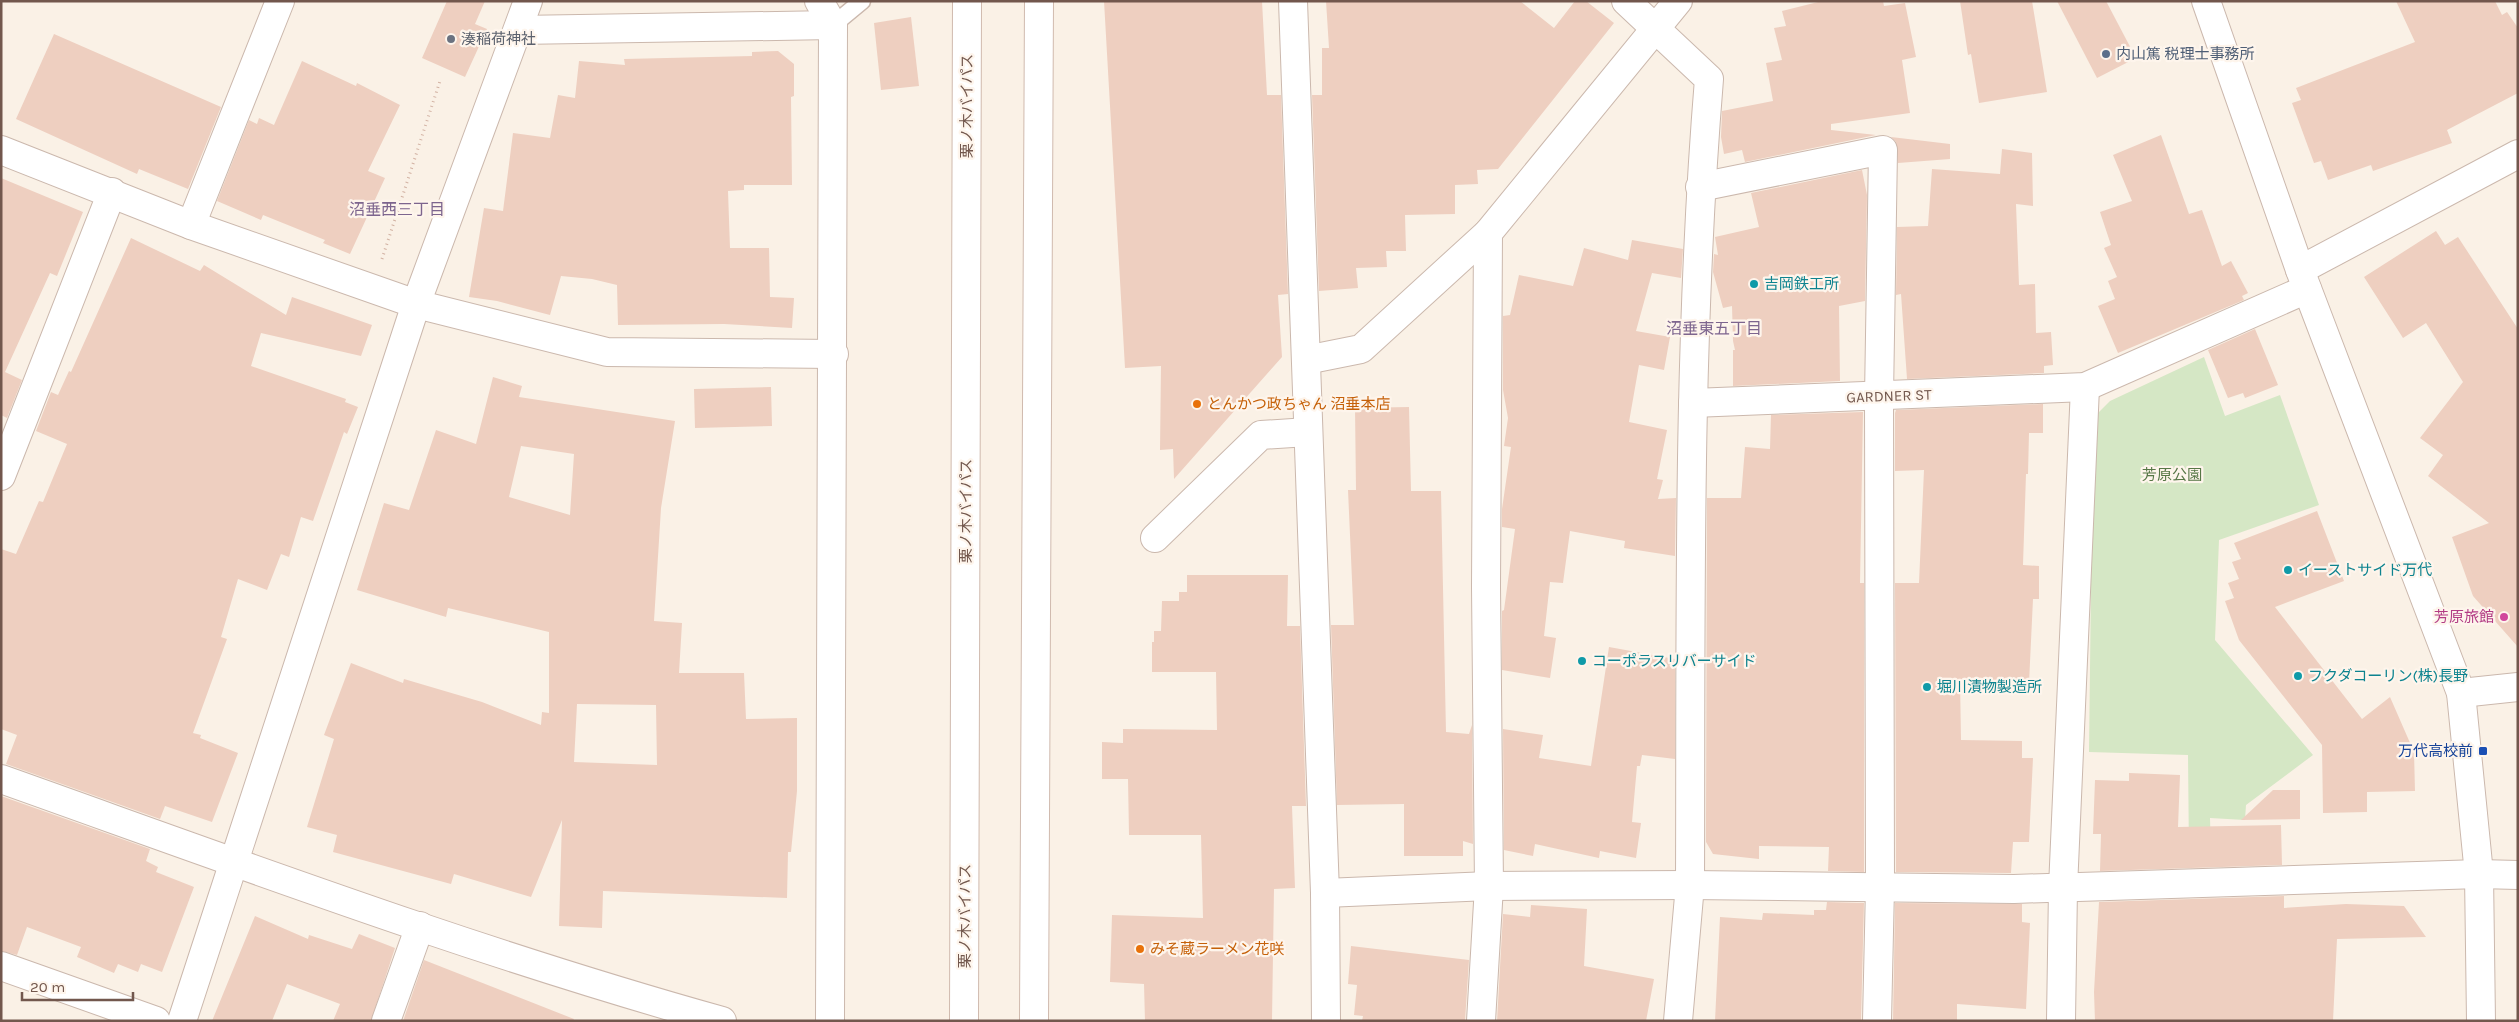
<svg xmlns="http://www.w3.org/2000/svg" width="2519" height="1022" font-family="Karla,'Noto Sans JP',sans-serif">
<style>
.green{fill:#d5e7c5}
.building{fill:#eecfc0;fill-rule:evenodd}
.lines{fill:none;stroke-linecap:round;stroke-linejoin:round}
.service-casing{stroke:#cbb8ad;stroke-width:19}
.minor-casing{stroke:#cbb8ad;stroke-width:30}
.tertiary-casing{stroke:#cbb8ad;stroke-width:30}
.secondary-casing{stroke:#d0baae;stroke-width:30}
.path{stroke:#d2b2a3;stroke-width:3;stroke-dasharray:1 4;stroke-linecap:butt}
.service{stroke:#fff;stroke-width:16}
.minor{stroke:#fff;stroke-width:28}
.tertiary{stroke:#fff;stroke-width:28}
.secondary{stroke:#fff;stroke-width:28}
.worship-dot{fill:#6b7280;stroke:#fef5ec;stroke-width:2}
.service-dot{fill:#5c6f8a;stroke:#fef5ec;stroke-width:2}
.culture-dot{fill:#0f9aa8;stroke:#fef5ec;stroke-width:2}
.food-dot{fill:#e8710a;stroke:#fef5ec;stroke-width:2}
.hotel-dot{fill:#d1479c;stroke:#fef5ec;stroke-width:2}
.transit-dot{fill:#1a4fb4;stroke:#fef5ec;stroke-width:2}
.labels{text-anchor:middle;stroke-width:4.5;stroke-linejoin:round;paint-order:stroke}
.worship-label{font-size:15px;fill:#5b616d;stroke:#fef5ec;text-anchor:start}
.service-label{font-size:15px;fill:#4e5e75;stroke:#fef5ec;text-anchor:start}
.street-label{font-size:15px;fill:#72574d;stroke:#fef5ec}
.culture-label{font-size:15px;fill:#0d838f;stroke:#fef5ec;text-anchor:start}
.food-label{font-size:15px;fill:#c56008;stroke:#fef5ec;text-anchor:start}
.park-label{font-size:15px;fill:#577746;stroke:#fef5ec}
.hotel-label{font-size:15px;fill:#b23c85;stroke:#fef5ec;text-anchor:end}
.transit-label{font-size:15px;fill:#164399;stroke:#fef5ec;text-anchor:end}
.neighbourhood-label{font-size:16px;fill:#7d658e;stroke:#fef5ec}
</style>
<rect width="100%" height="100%" fill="#faf1e6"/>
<polygon class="green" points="2204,357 2225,416 2280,395 2319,505 2219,540 2215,640 2313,755 2246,805 2245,820 2210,818 2211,856 2189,856 2188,755 2089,752 2093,418 2110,401"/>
<g class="building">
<polygon points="447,1 485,1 475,24 487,29 465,77 422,58"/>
<polygon points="1104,1 1262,1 1267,95 1281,95 1288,294 1278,295 1282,357 1174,479 1173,449 1160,450 1161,366 1125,368"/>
<polygon points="1326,1 1520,1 1554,28 1575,1 1586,1 1614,23 1498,169 1477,170 1478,184 1455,185 1455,214 1405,215 1406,251 1386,251 1387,267 1356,268 1358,288 1319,291 1312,95 1322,95 1322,48 1329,48"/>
<polygon points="1822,1 1883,1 1884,6 1905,3 1916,57 1902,60 1910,113 1831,124 1831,130 1876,135 1745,162 1742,150 1724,154 1721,137 1722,111 1773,101 1766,63 1782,60 1774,28 1786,26 1782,11"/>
<polygon points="1960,1 2032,1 2047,92 1979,103 1971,54 1968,55"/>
<polygon points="2057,1 2106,1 2136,58 2097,78"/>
<polygon points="2396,1 2495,1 2502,15 2507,12 2518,28 2518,93 2447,130 2452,143 2373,171 2371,165 2328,180 2321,161 2314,163 2292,103 2301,100 2296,88 2415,42"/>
<polygon points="911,17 919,86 881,90 874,23"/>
<polygon points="54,34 221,107 188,189 139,169 137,174 16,119"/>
<polygon points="778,51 794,64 794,96 791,97 792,185 744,185 744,190 728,191 730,248 769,248 770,297 794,298 792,328 724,324 618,325 617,285 592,279 561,276 550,315 497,301 469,297 484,208 503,211 513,133 550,138 558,95 575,98 579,61 625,65 624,59 752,56 752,52"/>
<polygon points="302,61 356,86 357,83 400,105 368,171 385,178 350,254 323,243 325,240 263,215 261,220 217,201 249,120 257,124 259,118 274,125"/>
<polygon points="2161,135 2189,214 2202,210 2222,266 2231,261 2248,293 2242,296 2244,300 2118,353 2098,306 2115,299 2108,281 2117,277 2104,248 2111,245 2100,212 2132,201 2113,155"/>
<polygon points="1891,137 1950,144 1950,159 1898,163 1896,142"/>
<polygon points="2002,149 2032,153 2033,206 2016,204 2019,285 2035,284 2036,333 2051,332 2053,365 2044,366 2044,373 1907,379 1901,294 1896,295 1897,227 1928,226 1932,169 2000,174"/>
<polygon points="1862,170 1867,195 1865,301 1839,306 1840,381 1733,386 1733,350 1735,350 1733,341 1732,306 1723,308 1713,272 1714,254 1718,255 1715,237 1759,227 1751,193"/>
<polygon points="1,178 83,212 57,276 50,273 5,372 22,380 7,418 1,415"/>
<polygon points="2436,231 2445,245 2458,237 2518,329 2518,647 2473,596 2452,537 2489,523 2428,476 2443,455 2420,438 2463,382 2426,323 2403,338 2364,277"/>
<polygon points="131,238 200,271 204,265 286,315 292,297 372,325 361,356 261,333 251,366 346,399 345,402 358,407 347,434 344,432 313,521 301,517 289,557 281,554 267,590 238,579 221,637 227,639 193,733 201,735 200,738 238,753 212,822 165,806 160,819 6,764 17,735 1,729 1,549 16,554 39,501 43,502 67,444 36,431 51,392 58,395 69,371 71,372"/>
<polygon points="1632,240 1683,249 1681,278 1652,273 1636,331 1670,337 1664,370 1639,365 1629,422 1667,430 1657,479 1663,480 1658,499 1676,498 1675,556 1624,548 1625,541 1570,531 1563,583 1550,582 1544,636 1556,638 1550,678 1502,670 1502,611 1504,610 1515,529 1502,527 1502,509 1511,447 1504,446 1508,418 1503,390 1503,316 1510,315 1519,275 1573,286 1584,248 1628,260"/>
<polygon points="2255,329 2278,385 2245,398 2243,393 2228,398 2208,350"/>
<path d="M493,377l29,9 -3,11 156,24 -14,87 -7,113 28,2 -3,50h65l2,46 51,-1v73l-6,61h-3l-1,46 -184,-7 -1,37 -43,-2 3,-106 -31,77 -77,-23 -3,10 -118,-32 4,-17 -30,-8 27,-88 -10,-4 27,-72 52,20 1,-4 78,23 59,23 1,-13 7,1v-81l-101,-24 -2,9 -89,-27 27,-87 25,7 27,-80 40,14zM521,446l53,8 -4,61 -61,-18zM577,704l79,1 1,60 -83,-3z"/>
<polygon points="771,387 772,426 695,428 694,389"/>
<polygon points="2043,404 2043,433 2029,433 2028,474 2026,474 2023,565 2039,566 2039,599 2033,599 2029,683 1960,680 1961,740 2022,741 2022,758 2033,758 2029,842 2013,842 2011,873 1896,872 1895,583 1919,583 1924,470 1895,471 1895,413 1896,410"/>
<polygon points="1409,407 1411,491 1441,491 1446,732 1469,734 1472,725 1473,844 1463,841 1463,856 1404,856 1404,804 1337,805 1331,625 1354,625 1348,490 1356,490 1355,408"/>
<polygon points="1863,412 1860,583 1864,583 1864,872 1828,871 1829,847 1759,846 1759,859 1713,854 1706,842 1706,820 1707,498 1741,498 1745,447 1770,449 1771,415"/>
<polygon points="2317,511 2344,581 2275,607 2362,719 2390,697 2414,752 2415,791 2367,792 2367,812 2323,813 2322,745 2239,640 2225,601 2234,598 2228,583 2239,579 2232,562 2241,559 2234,543"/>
<polygon points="1187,575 1288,575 1287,626 1300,626 1306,806 1292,806 1295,888 1274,889 1272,1021 1145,1021 1144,984 1110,982 1112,915 1203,918 1201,835 1129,835 1128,779 1102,779 1102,742 1123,743 1123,729 1217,730 1216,672 1152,672 1152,642 1154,642 1154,631 1161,631 1162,601 1179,601 1179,592 1187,592"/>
<polygon points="1609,647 1675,659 1675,759 1642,755 1640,766 1637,766 1632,822 1641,823 1636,858 1600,851 1599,858 1535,844 1533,856 1504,850 1503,729 1543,735 1539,758 1591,766"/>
<polygon points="2129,773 2180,775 2178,827 2281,825 2282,865 2100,871 2101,834 2093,834 2095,780 2129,781"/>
<polygon points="2273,790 2300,790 2300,819 2241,820"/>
<polygon points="1,796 150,849 146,861 158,867 156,872 194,887 162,972 141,964 138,972 118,964 114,973 77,957 81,947 27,927 17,955 1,951"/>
<polygon points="2284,896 2284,908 2346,904 2404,906 2426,937 2337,939 2333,1021 2095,1021 2094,992 2099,902"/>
<polygon points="1827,902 1864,903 1861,1021 1715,1021 1720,917 1762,920 1763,913 1814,915 1814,910 1826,910"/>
<polygon points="1895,903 2022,904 2022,922 2030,923 2026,1009 1957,1004 1957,1021 1893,1021"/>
<polygon points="1531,905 1587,909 1584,966 1654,979 1646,1021 1497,1021 1503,914 1530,917"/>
<polygon points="255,916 308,939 309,935 352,949 359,934 395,948 371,1021 333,1021 340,1004 287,984 272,1021 212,1021"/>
<polygon points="1351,946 1469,960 1465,1021 1362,1021 1363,1016 1354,1015 1357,985 1348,984"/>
<polygon points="424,960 574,1019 573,1021 403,1021"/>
</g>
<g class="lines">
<defs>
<polyline id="service" points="833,25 862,1"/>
<g id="minor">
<polyline points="819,1 833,25 830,1021"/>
<polyline points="1293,1 1325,893 1326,1021"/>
<path d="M1626,1l83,78c-22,268 -18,537 -19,806"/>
<polyline points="518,30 833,25"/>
<polyline points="1,150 191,225 416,304 607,352 834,354"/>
<polyline points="1700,187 1883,150 1879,397 1880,887 1877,1021"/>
<polyline points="191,225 280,1"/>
<polyline points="1306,360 1361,349 1488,233 1678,1"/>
<polyline points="1693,403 2085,387 2307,289"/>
<polyline points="1,476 112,192"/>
<polyline points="1155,538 1261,435 1308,432"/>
<polyline points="2461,693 2518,687"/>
<path d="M1,779c239,85 477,174 721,242"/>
<polyline points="1325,893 1489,886 1690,885 2014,889 2479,874 2518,875"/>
<polyline points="1,966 156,1021"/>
<polyline points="182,1021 416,304 528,1"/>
<polyline points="386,1021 420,926"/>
<polyline points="1481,1021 1489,886 1486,587 1488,233"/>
<polyline points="2061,1021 2063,888 2085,387"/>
</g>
<g id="tertiary">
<polyline points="2206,1 2300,270 2461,693 2479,874 2481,1021"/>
<polyline points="2300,270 2518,154"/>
<polyline points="1678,1021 1690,885"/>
</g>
<g id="secondary">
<polyline points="964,1021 967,1"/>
<polyline points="1034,1021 1039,1"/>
</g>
</defs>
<use href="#service" class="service-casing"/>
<use href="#minor" class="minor-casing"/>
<use href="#tertiary" class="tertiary-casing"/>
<use href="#secondary" class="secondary-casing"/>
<polyline class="path" points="382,259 440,81"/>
<use href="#service" class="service"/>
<use href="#minor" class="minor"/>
<use href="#tertiary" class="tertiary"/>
<use href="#secondary" class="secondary"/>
</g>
<circle class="worship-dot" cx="451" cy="39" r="5"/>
<circle class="service-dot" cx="2106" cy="54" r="5"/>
<g class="culture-dot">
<circle cx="1754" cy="284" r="5"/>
<circle cx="2288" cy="570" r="5"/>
<circle cx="1582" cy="661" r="5"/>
<circle cx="2298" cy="676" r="5"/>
<circle cx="1927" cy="687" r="5"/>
</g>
<g class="food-dot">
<circle cx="1197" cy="404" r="5"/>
<circle cx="1140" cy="949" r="5"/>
</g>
<circle class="hotel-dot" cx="2504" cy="617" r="5"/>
<rect class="transit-dot" x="2478" y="746" width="10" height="10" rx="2.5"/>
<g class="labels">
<g class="worship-label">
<text x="461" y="44">湊稲荷神社</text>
</g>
<g class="service-label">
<text x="2116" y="59">内山篤 税理士事務所</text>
</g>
<g class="street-label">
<text transform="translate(967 106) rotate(-90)" y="5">栗ノ木バイパス</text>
<text transform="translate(1889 396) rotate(-2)" y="5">GARDNER ST</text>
<text transform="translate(966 511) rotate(-90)" y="5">栗ノ木バイパス</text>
<text transform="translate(965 916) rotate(-90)" y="5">栗ノ木バイパス</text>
</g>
<g class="culture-label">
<text x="1764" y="289">吉岡鉄工所</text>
<text x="2298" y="575">イーストサイド万代</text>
<text x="1592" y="666">コーポラスリバーサイド</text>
<text x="2308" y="681">フクダコーリン(株)長野</text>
<text x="1937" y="692">堀川漬物製造所</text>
</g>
<g class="food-label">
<text x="1207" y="409">とんかつ政ちゃん 沼垂本店</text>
<text x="1150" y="954">みそ蔵ラーメン花咲</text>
</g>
<g class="park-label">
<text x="2172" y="480">芳原公園</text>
</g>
<g class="hotel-label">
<text x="2494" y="622">芳原旅館</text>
</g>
<g class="transit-label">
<text x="2473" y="756">万代高校前</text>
</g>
<g class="neighbourhood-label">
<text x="397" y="215">沼垂西三丁目</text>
<text x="1714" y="334">沼垂東五丁目</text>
</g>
</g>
<rect width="2519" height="1022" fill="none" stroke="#72574d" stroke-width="5"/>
<path d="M22 992v8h111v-8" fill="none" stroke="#72574d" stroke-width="2.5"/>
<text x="30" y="992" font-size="15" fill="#72574d" stroke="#fef5ec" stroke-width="4" paint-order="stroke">20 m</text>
</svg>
